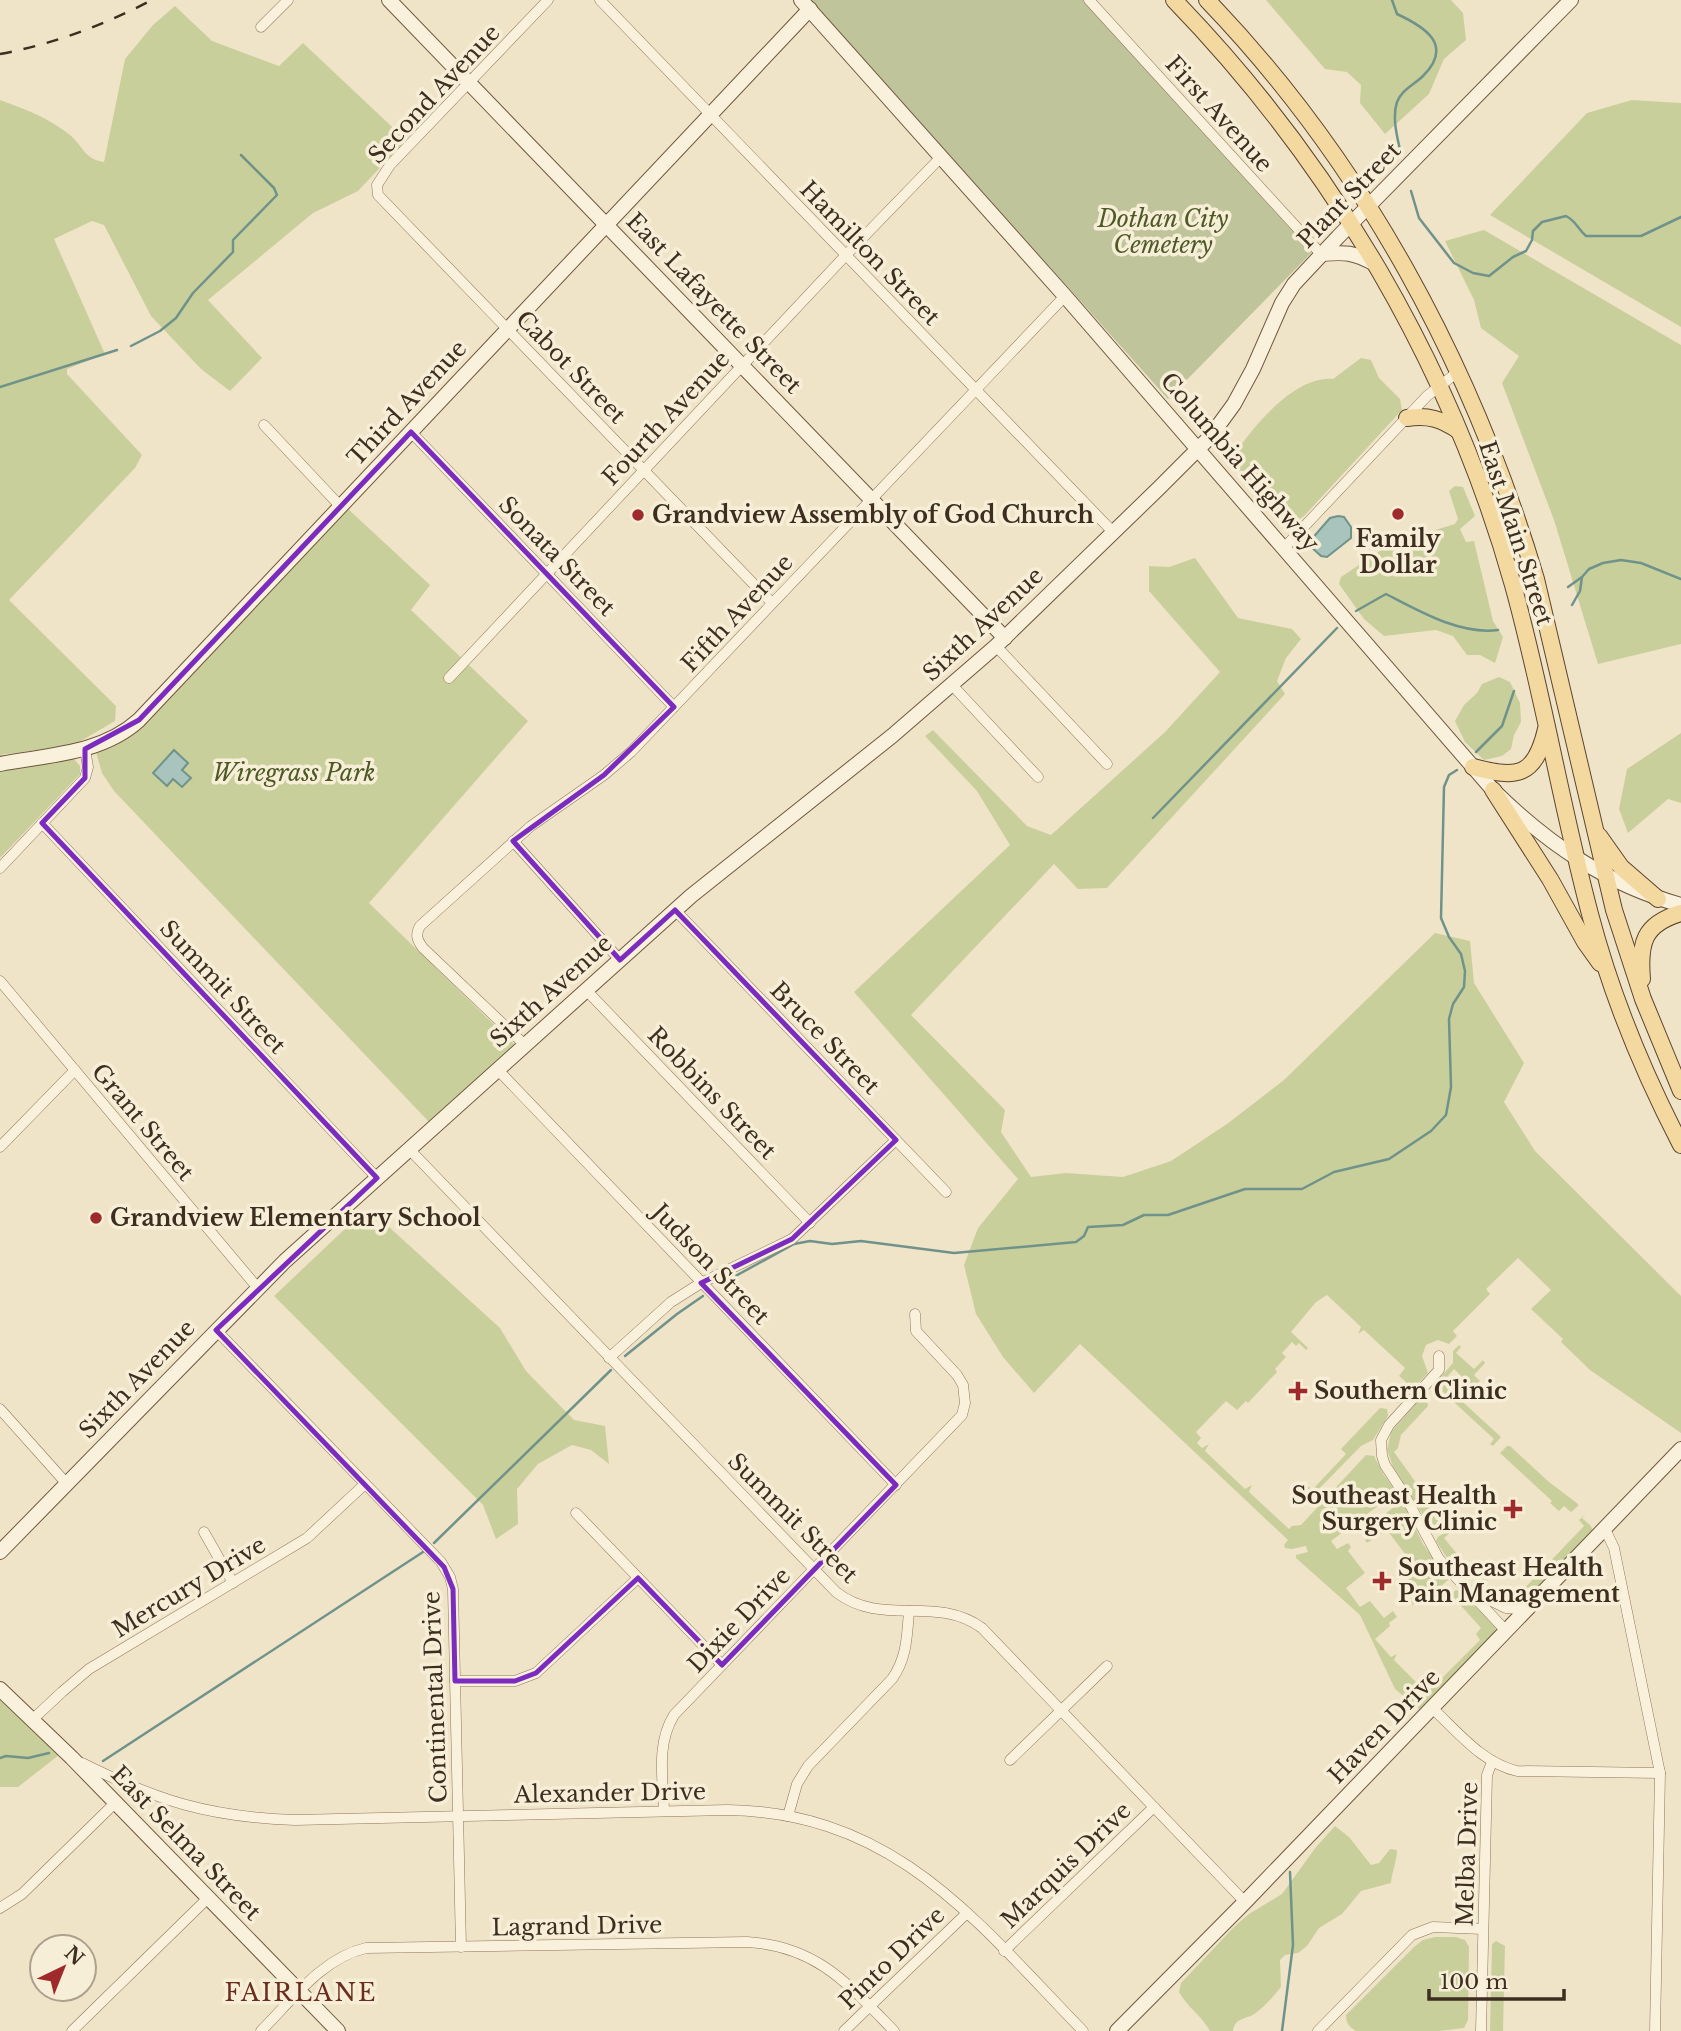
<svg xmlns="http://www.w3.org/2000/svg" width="1681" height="2031" font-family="'Libre Baskerville',serif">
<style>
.green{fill:#c9cf9b}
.cemetery{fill:#bfc49a}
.water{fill:#a9c4bc;stroke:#6f938a;stroke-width:2}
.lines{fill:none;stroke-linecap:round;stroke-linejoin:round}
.stream{stroke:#6f938a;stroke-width:2.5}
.street-casing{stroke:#8d765c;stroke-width:11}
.secondary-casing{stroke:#6f573f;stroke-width:16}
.primary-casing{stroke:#5b4430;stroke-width:18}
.street{stroke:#faf1dc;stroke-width:10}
.secondary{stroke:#faf1dc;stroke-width:14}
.primary{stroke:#f3d9a0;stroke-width:16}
.rail{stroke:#3d2e20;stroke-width:2.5;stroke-dasharray:12 12;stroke-linecap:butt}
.marked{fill:none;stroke:#7b2cbf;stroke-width:5;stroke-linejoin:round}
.poi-dot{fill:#9e2a2b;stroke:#f7eed8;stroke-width:2.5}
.labels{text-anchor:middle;stroke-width:7;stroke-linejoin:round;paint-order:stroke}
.street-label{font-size:23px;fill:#3d2e20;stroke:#f7eed8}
.park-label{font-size:23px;font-style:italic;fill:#4d5a26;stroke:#f7eed8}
.poi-label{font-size:23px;font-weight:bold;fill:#3d2e20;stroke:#f7eed8;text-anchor:start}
.neighbourhood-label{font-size:24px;letter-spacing:2px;fill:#6b2e1e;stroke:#f7eed8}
</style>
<rect width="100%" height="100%" fill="#f0e4c8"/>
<g class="green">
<polygon points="1266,0 1451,0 1463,13 1466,40 1444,59 1429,94 1385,134 1360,103 1361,85 1347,72 1325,69"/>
<path d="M175,6l37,35 67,25 24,-23 103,97 -48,51 -45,22 -105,87 54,58 -32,33 -29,-22 -50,-53 -47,-91 -12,-4 -38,18 51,115 -38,15v5l75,81 -7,13 -126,132 107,106 -1,15 -41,24 -74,10v-655c25,9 49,18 70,35 14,12 14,24 34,27l21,-103 28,-34z"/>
<polygon points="1632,100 1681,103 1681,327 1490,215 1587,113"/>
<polygon points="1484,230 1681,345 1681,644 1598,664 1554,520 1502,383 1519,356 1481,328 1474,300 1445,241"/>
<path d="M1361,358l10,2 8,18 21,21 2,11 -97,105 -18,14c-13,-20 -53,-51 -53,-74 20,-29 60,-79 99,-76z"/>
<polygon points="1455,486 1463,487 1475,516 1460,529 1466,542 1474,541 1493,621 1503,637 1495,663 1480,655 1467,655 1453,636 1436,630 1384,636 1364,619 1339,584 1341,577 1392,543 1455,524 1458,519 1449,491"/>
<polygon points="347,508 430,585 411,610 528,721 369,903 514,1044 512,1048 430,1123 114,791 102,773 96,752 133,733"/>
<polygon points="1195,558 1238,618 1292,629 1301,639 1286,658 1277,681 1285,694 1107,888 1078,889 1054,864 911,1015 1005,1110 1001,1132 1031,1177 1066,1173 1123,1177 1171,1161 1227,1124 1284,1080 1435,933 1470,941 1474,983 1524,1063 1504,1102 1535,1151 1681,1296 1681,1433 1590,1370 1561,1342 1563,1339 1531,1309 1551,1290 1518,1258 1486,1289 1490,1294 1453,1331 1457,1336 1449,1344 1438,1340 1426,1345 1422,1356 1428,1373 1399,1403 1390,1399 1388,1392 1391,1389 1396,1393 1406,1382 1399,1376 1405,1368 1364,1330 1358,1334 1361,1327 1327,1295 1316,1302 1291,1332 1308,1348 1306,1350 1299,1343 1296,1346 1292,1342 1282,1353 1286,1357 1275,1369 1277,1372 1248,1403 1246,1401 1237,1410 1226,1401 1196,1432 1201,1438 1197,1443 1202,1448 1209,1444 1205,1451 1245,1489 1252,1485 1249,1492 1289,1529 1292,1526 1301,1525 1366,1455 1374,1456 1384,1475 1395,1490 1394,1494 1331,1541 1337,1549 1348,1543 1351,1547 1348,1551 1365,1573 1346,1588 1360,1607 1370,1601 1384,1618 1393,1611 1397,1617 1389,1623 1390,1626 1375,1639 1391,1657 1397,1654 1394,1660 1422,1688 1428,1683 1433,1687 1480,1640 1476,1634 1481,1628 1454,1598 1447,1602 1446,1598 1456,1590 1460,1591 1496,1627 1495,1633 1424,1707 1419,1709 1395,1689 1360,1615 1296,1558 1296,1555 1308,1552 1306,1546 1292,1549 1285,1548 1284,1545 1288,1540 1080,1344 1034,1393 1003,1357 976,1314 964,1265 978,1228 1018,1179 854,992 1010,845 977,791 925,736 933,730 1027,826 1051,835 1165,732 1220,672 1149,591 1149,566 1169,567"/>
<polygon points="1499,677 1510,682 1520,703 1521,722 1514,735 1511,749 1502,756 1484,760 1465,742 1455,721 1464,705 1477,693 1482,684"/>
<polygon points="1681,733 1681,803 1668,799 1628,833 1619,809 1627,769"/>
<polygon points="74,759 80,766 80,774 0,858 0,772 11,768"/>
<polygon points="348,1226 389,1227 500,1328 526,1371 574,1420 605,1426 609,1464 591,1450 572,1445 538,1464 517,1489 518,1524 496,1539 483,1505 274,1296"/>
<polygon points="1459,1345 1461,1347 1456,1353 1474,1369 1483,1360 1485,1363 1474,1375 1480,1381 1473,1388 1454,1369 1442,1383 1501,1437 1493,1446 1490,1444 1494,1439 1443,1392 1437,1397 1432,1390 1433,1386 1453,1363 1453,1351"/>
<polygon points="1419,1400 1427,1401 1428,1406 1401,1435 1398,1448 1394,1452 1417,1484 1436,1520 1444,1519 1431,1528 1393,1467 1387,1450 1391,1432"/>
<polygon points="1380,1408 1387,1409 1388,1416 1373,1440 1361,1446 1313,1495 1306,1486 1313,1489 1346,1454 1341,1449"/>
<polygon points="1507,1446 1510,1446 1549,1482 1578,1504 1578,1506 1571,1512 1564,1506 1559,1511 1550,1503 1552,1501 1500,1453"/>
<polygon points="1398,1504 1405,1507 1423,1544 1448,1580 1424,1601 1422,1598 1413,1605 1409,1600 1418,1592 1405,1575 1415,1567 1387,1530 1367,1543 1365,1540 1390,1522 1385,1514"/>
<polygon points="1587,1513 1582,1518 1591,1526 1593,1531 1526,1601 1508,1604 1479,1590 1478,1585 1485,1576 1488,1579 1485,1584 1502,1596 1511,1590 1518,1595 1584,1526 1579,1520"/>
<polygon points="1447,1531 1450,1533 1444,1538 1471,1571 1475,1568 1477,1570 1470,1579 1465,1579 1453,1567 1436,1541 1438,1537"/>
<polygon points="0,1697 59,1755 18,1787 0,1787"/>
<path d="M1335,1826l14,11 22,28 8,-2 11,-14 7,1c0,11 -5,21 -6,33l-30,8 -19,23 -23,14 -12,18 -9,7 -13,2 -5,5 1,27c-7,9 -15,18 -24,25 -9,8 -22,4 -24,19h-23c-8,-15 -23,-24 -31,-39l2,-9 53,-56 15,-13 33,-20 34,-47z"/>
<path d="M1435,1937h21l9,3 4,7 -1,73 -4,8 -25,3h-83c-7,-4 -10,-8 -10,-16l68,-68 9,-7z"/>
<polygon points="1496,1941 1505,1946 1503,2031 1490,2031 1492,1944"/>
</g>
<polygon class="cemetery" points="811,0 1096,0 1319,245 1168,399"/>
<g class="water">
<polygon points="1338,516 1344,517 1351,527 1351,538 1327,557 1321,556 1310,546 1309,542 1330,518"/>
<polygon points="174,750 188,763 182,770 191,778 182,787 173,779 167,786 153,773"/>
</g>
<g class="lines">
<g class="stream">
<path d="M1392,0l5,14c28,13 57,31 26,62 -9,9 -21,13 -26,26 -5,15 0,34 3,48"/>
<path d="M1411,191l8,27 35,45 19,10 16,3 24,-19 13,-6 6,-11 1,-9 9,-9 24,-6c10,5 12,13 20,20h55l40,-19"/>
<polyline points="131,346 160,331 176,318 193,293 233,252 233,240 277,195 274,188 241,155"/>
<polyline points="0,387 117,350"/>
<polyline points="1568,587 1582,577"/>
<polyline points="1572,605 1580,591 1582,577 1589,569 1603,563 1621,560 1641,563 1681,579"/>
<path d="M1356,611l30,-17c33,17 74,41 112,36"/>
<polyline points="1476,752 1502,726 1514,691"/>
<polyline points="1153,818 1337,628"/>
<polyline points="719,1285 794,1244 810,1241 832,1244 861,1241 954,1253 1076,1242 1084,1236 1088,1227 1123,1225 1144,1215 1168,1215 1245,1189 1302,1189 1334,1172 1389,1159 1431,1131 1446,1115 1451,1087 1449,1019 1453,1004 1464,987 1465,971 1461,954 1449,937 1441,918 1444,787 1449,775 1457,770"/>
<polyline points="625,1356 677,1314 703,1296"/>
<polyline points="434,1543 611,1370"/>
<polyline points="0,1758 6,1756 28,1758 49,1753"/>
<polyline points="103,1761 423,1552"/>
<polyline points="1282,2031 1293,1945 1290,1872"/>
</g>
<defs>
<g id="street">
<polyline points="548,0 390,165 377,185 378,195 772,603"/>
<polyline points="600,0 1113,532"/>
<polyline points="1089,0 1321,254"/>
<polyline points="261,27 288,0"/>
<polyline points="264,425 341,507"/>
<polyline points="411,432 674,707"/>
<polyline points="1284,548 1427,396 1459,371"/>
<polyline points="996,646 1107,764"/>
<polyline points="449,678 846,255 942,156"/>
<polyline points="952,685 1038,777"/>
<polyline points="42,823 377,1178"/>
<polyline points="513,841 620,960"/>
<polyline points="0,868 85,778 88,767 85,749"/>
<polyline points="675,910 946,1192"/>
<polyline points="0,981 257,1287"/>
<polyline points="586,990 810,1223"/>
<path d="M525,1045l-102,-97c-6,-8 -8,-13 -3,-22l111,-100 73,-51 27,-23 434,-456"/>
<polyline points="498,1070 896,1485"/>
<polyline points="0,1147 75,1070"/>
<path d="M409,1149l427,443c46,36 99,2 146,36l263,274"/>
<polyline points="216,1330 441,1562 450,1577 453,1589 461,1947"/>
<polyline points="1439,1356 1439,1370 1389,1425 1381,1440 1382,1456 1385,1465 1404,1494 1439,1559 1507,1632"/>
<polyline points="609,1358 671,1302 701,1283 792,1239 896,1140"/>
<polyline points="0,1409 67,1484"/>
<polyline points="576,1513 722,1665"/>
<polyline points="1605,1529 1614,1548 1660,1773 1655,2031"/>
<polyline points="204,1532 233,1583"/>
<polyline points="1475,1593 1506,1608 1528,1610"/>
<polyline points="455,1681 515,1681 536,1673 638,1578"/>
<path d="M1432,1708c26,24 50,55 85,63l143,2"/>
<polyline points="32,1720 62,1692 89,1669 307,1538 365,1484"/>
<polyline points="1010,1760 1107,1666"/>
<path d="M82,1763c76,38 127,54 213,57l433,-10c168,3 248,111 355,221"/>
<path d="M664,1811c-1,-32 -8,-67 10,-96l288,-300 3,-12 -2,-18 -6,-10 -41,-44 -1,-17"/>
<path d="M788,1816l9,-32 11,-18 84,-87c15,-21 15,-43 17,-68"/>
<polyline points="0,1908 22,1894 115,1803"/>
<polyline points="1004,1951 1154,1807"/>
<polyline points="72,2031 208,1898"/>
<path d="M261,2031c31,-31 61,-73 105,-83l381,-6c70,4 101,42 147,89"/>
<polyline points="844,2031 967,1913"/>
<polyline points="1318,2031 1412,1935 1433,1927 1483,1929"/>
<polyline points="1481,2031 1487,1775 1492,1762"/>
</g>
<g id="secondary">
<polyline points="389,0 1005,638"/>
<path d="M801,0l264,296 428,494c55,54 113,94 188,115"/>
<path d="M1321,254c25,-2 32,-2 54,10"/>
<path d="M0,764c47,-9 102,-10 139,-44l671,-711"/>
<polyline points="0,1552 285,1261 691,896 892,736 996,646 1158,489 1210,437 1234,404 1253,369 1282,303 1294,284 1338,237 1571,0"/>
<polyline points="0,1689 72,1758 338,2031"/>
<polyline points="1117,2031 1245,1902 1681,1449"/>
</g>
<g id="primary">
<path d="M1174,0c158,163 277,365 339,585 30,108 48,220 77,329 21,80 53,158 91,231"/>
<path d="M1207,0c156,162 265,364 329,579l78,331 29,89 38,92"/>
<path d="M1407,418c22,-3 34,1 52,13"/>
<path d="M1473,767c44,12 62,10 73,-38"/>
<polyline points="1493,790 1550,879 1585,942 1600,963"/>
<polyline points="1599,836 1621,867 1658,899"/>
<path d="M1642,979c-3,-35 1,-55 39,-66"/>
</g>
</defs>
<use href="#street" class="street-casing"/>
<use href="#secondary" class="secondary-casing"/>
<use href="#primary" class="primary-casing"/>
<use href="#street" class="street"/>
<use href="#secondary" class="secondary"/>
<use href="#primary" class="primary"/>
<path class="rail" d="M0,54c54,-10 104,-29 152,-54"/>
</g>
<path class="marked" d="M411,432l263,275 -70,68 -91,66 107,119 55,-50 221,230 -104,99 -91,44 195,202 -174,180 -84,-87 -102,95 -21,8h-60l-2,-92 -9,-22 -228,-237 161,-152 -335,-355 43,-45v-29l54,-29z"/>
<g class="poi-dot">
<circle cx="1398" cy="514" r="7"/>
<circle cx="638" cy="515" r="7"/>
<circle cx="96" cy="1218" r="7"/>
<path d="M1294.5 1380.5h7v7h7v7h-7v7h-7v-7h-7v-7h7z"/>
<path d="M1509.5 1498.5h7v7h7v7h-7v7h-7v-7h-7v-7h7z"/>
<path d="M1378.5 1570.5h7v7h7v7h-7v7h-7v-7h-7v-7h7z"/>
</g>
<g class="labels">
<g class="street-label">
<text transform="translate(434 94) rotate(-47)" y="8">Second Avenue</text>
<text transform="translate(1219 114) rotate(48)" y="8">First Avenue</text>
<text transform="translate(1349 195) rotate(-46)" y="8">Plant Street</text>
<text transform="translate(870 253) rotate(46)" y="8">Hamilton Street</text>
<text transform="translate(714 303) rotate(46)" y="8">East Lafayette Street</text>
<text transform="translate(571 367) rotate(46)" y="8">Cabot Street</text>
<text transform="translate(407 403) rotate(-47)" y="8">Third Avenue</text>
<text transform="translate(666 418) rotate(-47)" y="8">Fourth Avenue</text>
<text transform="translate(1240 462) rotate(49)" y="8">Columbia Highway</text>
<text transform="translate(1516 533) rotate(72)" y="8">East Main Street</text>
<text transform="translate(557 556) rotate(46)" y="8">Sonata Street</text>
<text transform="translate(737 613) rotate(-47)" y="8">Fifth Avenue</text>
<text transform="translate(983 624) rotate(-43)" y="8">Sixth Avenue</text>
<text transform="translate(223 987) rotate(47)" y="8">Summit Street</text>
<text transform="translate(551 991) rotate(-42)" y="8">Sixth Avenue</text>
<text transform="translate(825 1038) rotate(46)" y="8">Bruce Street</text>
<text transform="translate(712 1093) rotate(46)" y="8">Robbins Street</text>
<text transform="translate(143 1122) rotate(50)" y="8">Grant Street</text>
<text transform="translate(711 1264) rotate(46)" y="8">Judson Street</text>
<text transform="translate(137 1379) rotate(-46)" y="8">Sixth Avenue</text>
<text transform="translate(793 1518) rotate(45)" y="8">Summit Street</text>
<text transform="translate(189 1587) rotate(-31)" y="8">Mercury Drive</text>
<text transform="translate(739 1620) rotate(-46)" y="8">Dixie Drive</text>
<text transform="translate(435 1697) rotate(-92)" y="8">Continental Drive</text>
<text transform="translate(1384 1726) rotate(-46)" y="8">Haven Drive</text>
<text transform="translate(610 1793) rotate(-1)" y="8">Alexander Drive</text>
<text transform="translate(186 1843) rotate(46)" y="8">East Selma Street</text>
<text transform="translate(1467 1854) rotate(-88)" y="8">Melba Drive</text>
<text transform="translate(1066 1865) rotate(-44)" y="8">Marquis Drive</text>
<text transform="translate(577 1926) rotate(-1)" y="8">Lagrand Drive</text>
<text transform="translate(892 1958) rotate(-44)" y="8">Pinto Drive</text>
</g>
<g class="park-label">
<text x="1163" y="227">Dothan City<tspan x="1163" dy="26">Cemetery</tspan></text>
<text x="294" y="781">Wiregrass Park</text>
</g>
<g class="poi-label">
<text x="652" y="523">Grandview Assembly of God Church</text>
<text x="1398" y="547" text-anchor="middle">Family<tspan x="1398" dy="26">Dollar</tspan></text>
<text x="110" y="1226">Grandview Elementary School</text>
<text x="1314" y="1399">Southern Clinic</text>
<text x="1497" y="1504" text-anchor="end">Southeast Health<tspan x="1497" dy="26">Surgery Clinic</tspan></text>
<text x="1398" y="1576">Southeast Health<tspan x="1398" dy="26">Pain Management</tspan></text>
</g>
<g class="neighbourhood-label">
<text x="301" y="2001">FAIRLANE</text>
</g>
</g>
<g transform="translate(63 1968) rotate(43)"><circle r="33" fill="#f7eed8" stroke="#ada18e" stroke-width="2"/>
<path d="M0-5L12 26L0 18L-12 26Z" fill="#9e2a2b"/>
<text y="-10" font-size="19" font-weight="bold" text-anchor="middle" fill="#3d2e20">N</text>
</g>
<path d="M1429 1989v10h135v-10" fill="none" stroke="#3d2e20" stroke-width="3.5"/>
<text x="1440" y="1989" font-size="21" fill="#3d2e20" stroke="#f7eed8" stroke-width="5" paint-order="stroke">100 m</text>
</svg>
